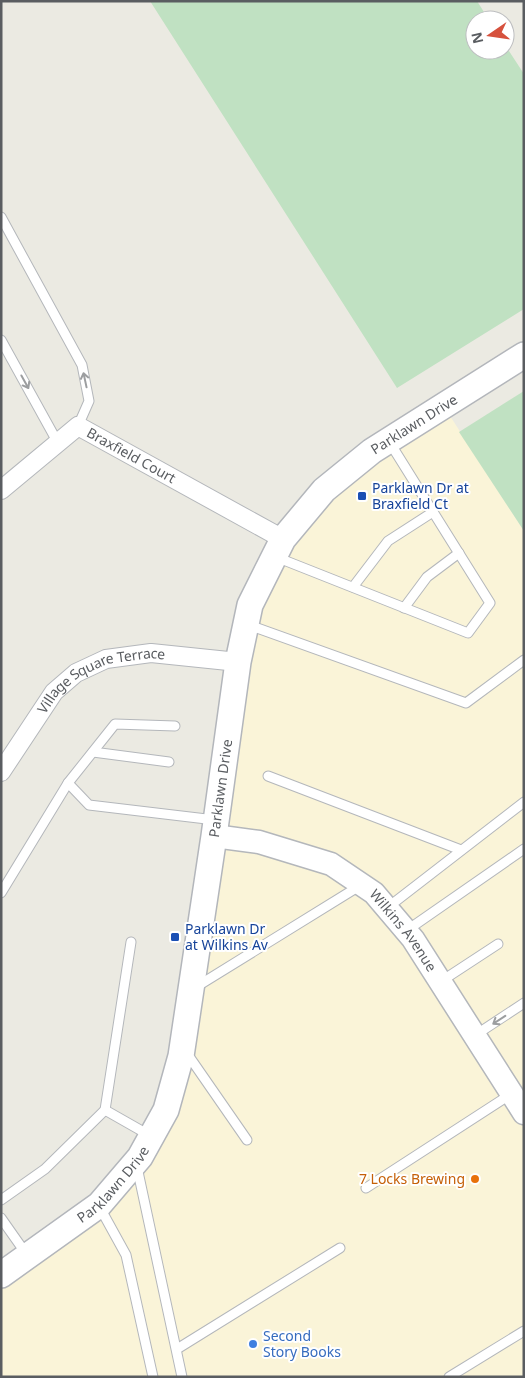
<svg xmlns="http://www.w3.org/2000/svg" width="525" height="1378" font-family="'Noto Sans',sans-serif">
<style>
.commercial{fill:#faf4d8}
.green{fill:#c0e1c2}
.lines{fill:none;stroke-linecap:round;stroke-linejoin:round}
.service-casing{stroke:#b4b7bb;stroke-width:11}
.minor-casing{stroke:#b4b7bb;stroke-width:20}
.tertiary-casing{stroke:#b4b7bb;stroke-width:25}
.secondary-casing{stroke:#b3b6bb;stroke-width:28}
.service{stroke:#fff;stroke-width:9}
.minor{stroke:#fff;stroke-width:18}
.tertiary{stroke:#fff;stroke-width:22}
.secondary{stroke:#fff;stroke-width:25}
.oneway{stroke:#9c9ea0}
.transit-dot{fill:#1a4fb4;stroke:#fff;stroke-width:2}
.food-dot{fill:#e8710a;stroke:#fff;stroke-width:2}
.shop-dot{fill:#3f7fe0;stroke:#fff;stroke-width:2}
.labels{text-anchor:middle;stroke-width:4;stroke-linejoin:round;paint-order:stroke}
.street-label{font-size:14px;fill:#5a5d61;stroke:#fff}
.transit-label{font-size:14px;fill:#164399;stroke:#fff;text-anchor:start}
.food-label{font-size:14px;fill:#c56008;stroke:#fff;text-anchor:end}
.shop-label{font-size:14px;fill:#366cbe;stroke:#fff;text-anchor:start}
</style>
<rect width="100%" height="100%" fill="#ebeae2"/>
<polygon class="commercial" points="443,405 524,531 524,1377 1,1377 1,1275 99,1205 166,1110 231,702 283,539"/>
<g class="green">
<polygon points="150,1 477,1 489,20 475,20 475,50 505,50 505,45 524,74 524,309 397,388"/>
<polygon points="524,391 524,531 459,432"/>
</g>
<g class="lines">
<defs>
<g id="service">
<polyline points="1,217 82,365 89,401 78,426"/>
<polyline points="1,340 58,443"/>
<polyline points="276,557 468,633 490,603 390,443"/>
<polyline points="353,587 388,541 433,512"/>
<polyline points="404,608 427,577 459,553"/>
<polyline points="246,624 466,703 524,660"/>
<polyline points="93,752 169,762"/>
<polyline points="268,776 461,850"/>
<polyline points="68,783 89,805 215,820"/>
<polyline points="1,893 68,783 115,724 175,726"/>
<polyline points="387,908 524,802"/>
<polyline points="406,931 524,849"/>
<polyline points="131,942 105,1110 149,1135"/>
<polyline points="440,982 498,944"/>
<polyline points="196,987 361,885"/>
<polyline points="474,1036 524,1003"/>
<polyline points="186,1052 247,1140"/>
<polyline points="137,1167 182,1377"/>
<polyline points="366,1188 511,1094"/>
<polyline points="1,1200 45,1169 105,1110"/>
<polyline points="99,1206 126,1255 153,1377"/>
<polyline points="1,1218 27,1255"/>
<polyline points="177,1349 340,1248"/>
<polyline points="449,1377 524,1331"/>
</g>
<g id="minor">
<path id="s1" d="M1,490l77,-64 205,113"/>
<path id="s2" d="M1,772l53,-80 22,-19 30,-14 45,-6 87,9"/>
</g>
<g id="tertiary">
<path id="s3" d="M214,836l45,6 72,22 43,29 39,46 111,174"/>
</g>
<g id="secondary">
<path id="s4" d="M1,1275l98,-70 41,-48 26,-47 15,-54 33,-220 24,-174 12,-57 33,-66 41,-49 48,-39 152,-96"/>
</g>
</defs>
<use href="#service" class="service-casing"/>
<use href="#minor" class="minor-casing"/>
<use href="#tertiary" class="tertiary-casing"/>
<use href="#secondary" class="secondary-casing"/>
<use href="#service" class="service"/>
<use href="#minor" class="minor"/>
<use href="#tertiary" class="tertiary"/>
<use href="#secondary" class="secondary"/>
</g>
<defs><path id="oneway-shaft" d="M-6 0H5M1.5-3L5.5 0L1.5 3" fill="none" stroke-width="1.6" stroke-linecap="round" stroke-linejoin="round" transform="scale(1.25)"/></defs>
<g class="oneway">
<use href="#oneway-shaft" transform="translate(85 380) rotate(-102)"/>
<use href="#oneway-shaft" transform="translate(25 382) rotate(61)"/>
<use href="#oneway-shaft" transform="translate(499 1020) rotate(147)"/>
</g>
<g class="transit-dot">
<rect x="357" y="491" width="10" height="10" rx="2.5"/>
<rect x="170" y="932" width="10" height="10" rx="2.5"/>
</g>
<circle class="food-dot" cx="475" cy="1179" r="5"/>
<circle class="shop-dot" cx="253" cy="1344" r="5"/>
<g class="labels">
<g class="street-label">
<text dy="5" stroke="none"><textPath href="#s4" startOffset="999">Parklawn Drive</textPath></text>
<text dy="5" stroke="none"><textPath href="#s1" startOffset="161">Braxfield Court</textPath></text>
<text dy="5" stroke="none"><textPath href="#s2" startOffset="145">Village Square Terrace</textPath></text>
<text dy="5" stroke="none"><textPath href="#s4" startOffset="564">Parklawn Drive</textPath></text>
<text dy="5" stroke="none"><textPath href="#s3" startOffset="220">Wilkins Avenue</textPath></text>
<text dy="5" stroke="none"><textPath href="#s4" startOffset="145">Parklawn Drive</textPath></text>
</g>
<g class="transit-label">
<text x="372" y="493">Parklawn Dr at<tspan x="372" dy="16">Braxfield Ct</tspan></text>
<text x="185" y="934">Parklawn Dr<tspan x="185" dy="16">at Wilkins Av</tspan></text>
</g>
<g class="food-label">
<text x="465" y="1184">7 Locks Brewing</text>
</g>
<g class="shop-label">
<text x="263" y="1341">Second<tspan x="263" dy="16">Story Books</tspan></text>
</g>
</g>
<rect width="525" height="1378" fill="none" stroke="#5a5d61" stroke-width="5"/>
<g transform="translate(490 35) rotate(257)"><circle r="24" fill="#ffffff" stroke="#bdbec0"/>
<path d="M0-4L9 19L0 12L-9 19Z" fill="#d6513d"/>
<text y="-8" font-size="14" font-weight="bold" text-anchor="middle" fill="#5a5d61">N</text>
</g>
</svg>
